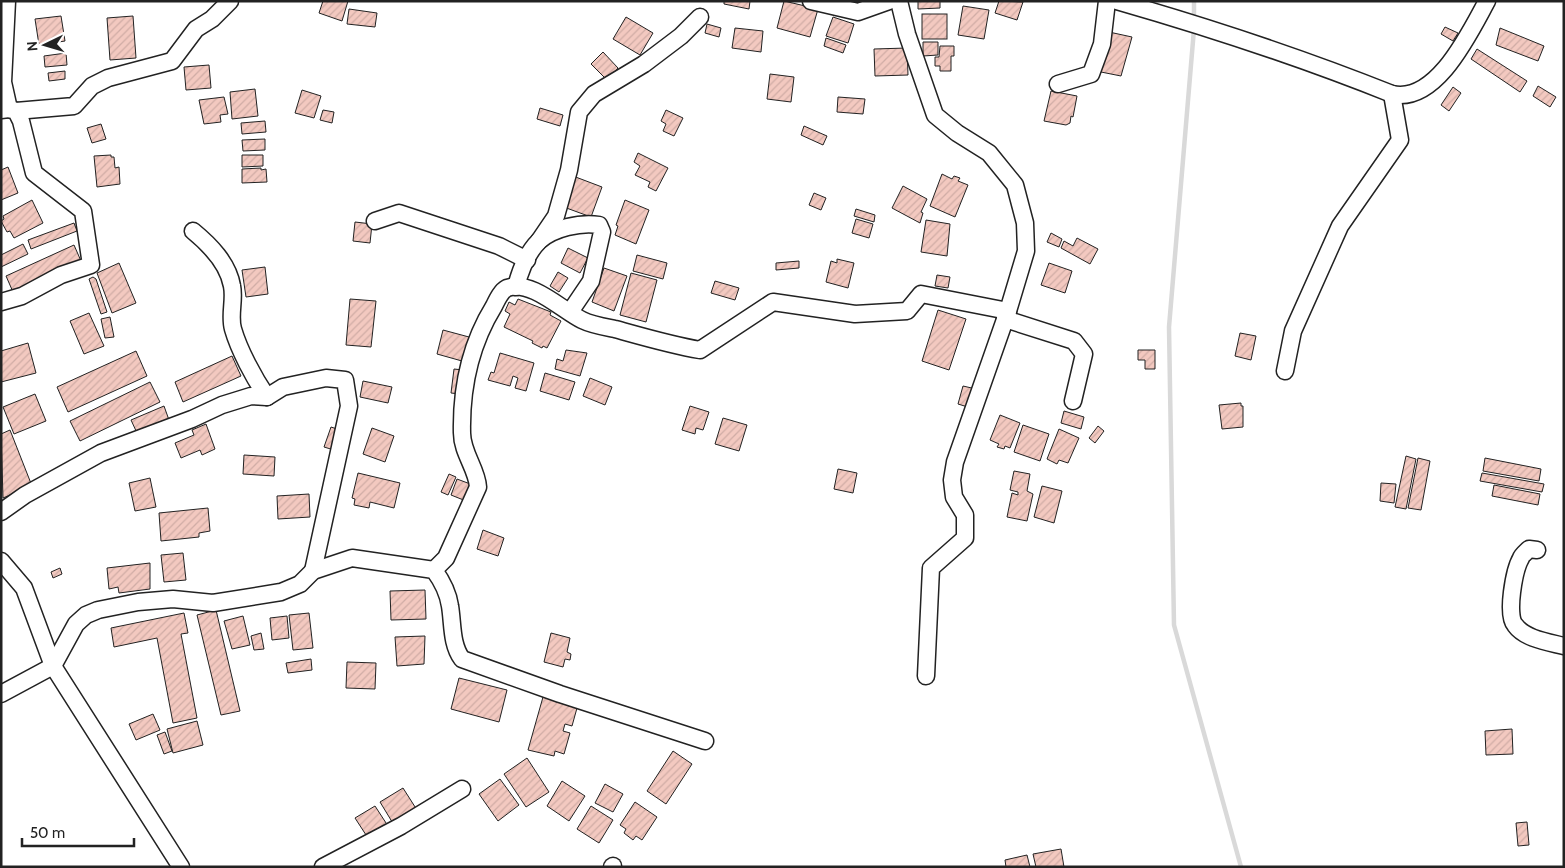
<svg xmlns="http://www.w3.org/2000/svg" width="1565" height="868" font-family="Cabin,sans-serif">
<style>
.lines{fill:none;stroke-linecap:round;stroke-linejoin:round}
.stream{stroke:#d9d9d9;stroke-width:4.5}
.building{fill:url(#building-hatch);stroke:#222}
.minor-casing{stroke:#222;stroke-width:19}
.minor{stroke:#fff;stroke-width:16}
</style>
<defs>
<pattern id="building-hatch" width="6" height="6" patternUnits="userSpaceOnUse" patternTransform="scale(1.25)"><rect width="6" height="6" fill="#f3c9c0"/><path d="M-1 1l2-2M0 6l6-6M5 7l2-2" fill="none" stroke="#d0aca5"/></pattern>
</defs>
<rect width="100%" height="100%" fill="#fff"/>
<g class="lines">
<g class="stream">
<polyline points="1194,1 1194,21"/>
<polyline points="1194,29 1169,327 1174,625 1241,867"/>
</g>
</g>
<g class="building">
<polygon points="323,1 348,1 342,21 319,13"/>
<polygon points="724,1 750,1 749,9 724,4"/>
<polygon points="784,1 818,9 810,37 777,28"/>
<polygon points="918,1 940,1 940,8 918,9"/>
<polygon points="999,1 1023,2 1017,20 995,13"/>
<polygon points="963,6 989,10 984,39 958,35"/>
<polygon points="349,9 377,13 375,27 347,24"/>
<rect x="922" y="14" width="25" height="25"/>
<polygon points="61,16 65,41 39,45 35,19"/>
<polygon points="133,16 136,58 110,60 107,18"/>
<polygon points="626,17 653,33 640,55 613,39"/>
<polygon points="833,17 854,24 848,43 826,36"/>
<polygon points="707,24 721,28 719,37 705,33"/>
<polygon points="1445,27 1458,33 1453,41 1441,34"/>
<polygon points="735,28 763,31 761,52 732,48"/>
<polygon points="1500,28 1544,46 1538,61 1496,45"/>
<polygon points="1109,32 1132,37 1121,76 1101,72"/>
<polygon points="826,38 846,45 843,53 824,46"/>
<polygon points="923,42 938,42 938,55 923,56"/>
<polygon points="940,46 954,46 954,56 951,56 951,71 940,71 940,66 935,66 935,57 939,57"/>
<polygon points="907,48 908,75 875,76 874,49"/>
<polygon points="1477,49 1527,81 1520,92 1471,59"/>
<polygon points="603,52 618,68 607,80 591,64"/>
<polygon points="66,53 67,65 45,67 44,56"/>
<polygon points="209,65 211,88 186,90 184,67"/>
<polygon points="65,71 65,79 49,81 48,73"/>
<polygon points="770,74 794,77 791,102 767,99"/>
<polygon points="1538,86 1556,97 1550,107 1533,96"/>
<polygon points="1453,87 1461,93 1449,111 1441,105"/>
<polygon points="255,89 258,116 232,119 230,92"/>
<polygon points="302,90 321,96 314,118 295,113"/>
<polygon points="1051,91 1077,96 1073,117 1071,116 1070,123 1066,125 1044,121"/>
<polygon points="224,97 228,114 220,115 221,122 204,124 199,100"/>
<polygon points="838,97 865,99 863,114 837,112"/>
<polygon points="540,108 563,115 560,126 537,119"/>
<polygon points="323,110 334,112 332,123 320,120"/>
<polygon points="666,110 683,118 674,136 663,131 666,124 661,121"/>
<polygon points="265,121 266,132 242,134 241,123"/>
<polygon points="101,124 106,139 92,143 87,128"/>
<polygon points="804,126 827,136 823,145 801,135"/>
<polygon points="265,139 265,150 243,151 242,140"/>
<polygon points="638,153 668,168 656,191 648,187 650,182 635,175 640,166 634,162"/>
<polygon points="111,155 111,157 114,157 115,168 119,167 120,184 97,187 94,156"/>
<polygon points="242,155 263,155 263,166 242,167"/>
<polygon points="8,167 18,193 1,200 1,170"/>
<polygon points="261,168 261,170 266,169 267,182 242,183 242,169"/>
<polygon points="942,174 952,179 954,176 960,178 958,181 968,185 955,217 930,206"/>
<polygon points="573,176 602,187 591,217 561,206"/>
<polygon points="903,186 927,199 921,212 923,213 920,223 892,208"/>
<polygon points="814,193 826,198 821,210 809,205"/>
<polygon points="32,200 43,223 14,238 10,231 7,232 1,221 4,219 3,216"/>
<polygon points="625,200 649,210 636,244 615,235 618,226 616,225"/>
<polygon points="856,209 875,215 874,222 854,216"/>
<polygon points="856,219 873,224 869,238 852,233"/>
<polygon points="926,220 950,224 947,256 921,252"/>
<polygon points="355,222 372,224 370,243 353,241"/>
<polygon points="74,223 77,231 31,249 28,240"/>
<polygon points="1051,233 1062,239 1059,247 1047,242"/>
<polygon points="1077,238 1098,249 1090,264 1061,248 1064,241 1073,246"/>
<polygon points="23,244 28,254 1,267 1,255"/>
<polygon points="74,245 81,261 13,292 6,276"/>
<polygon points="568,248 588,258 580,273 561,263"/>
<polygon points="637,255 667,263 663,279 633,271"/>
<polygon points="837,259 854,263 848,288 826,282 831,261 837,263"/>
<polygon points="799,261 799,268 776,270 776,263"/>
<polygon points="119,263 136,303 112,313 97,273"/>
<polygon points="1049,263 1072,271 1065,293 1041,285"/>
<polygon points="265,267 268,294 246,297 242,270"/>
<polygon points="604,268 627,276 614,311 592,302"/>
<polygon points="558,272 568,278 559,292 550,286"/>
<polygon points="631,273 657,280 646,322 620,315"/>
<polygon points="937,275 950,277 948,288 935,286"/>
<polygon points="93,277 96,279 107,312 101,314 89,279"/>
<polygon points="715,281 739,288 735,300 711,293"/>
<polygon points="350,299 376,301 371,347 346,345"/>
<polygon points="518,299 551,312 550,315 561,321 547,348 543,346 542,348 532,343 533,341 504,327 510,314 505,311 509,302 515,305"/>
<polygon points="938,310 966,319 949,370 922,361"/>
<polygon points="89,313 104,346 84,354 70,321"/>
<polygon points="110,317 114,337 105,338 101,319"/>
<polygon points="443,330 469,337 462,361 437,354"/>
<polygon points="1240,333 1256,336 1251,360 1235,356"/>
<polygon points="28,343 36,373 1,382 1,351"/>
<polygon points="566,350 587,353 580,376 555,369 557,359 563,361"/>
<polygon points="1138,350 1155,350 1155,369 1145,369 1145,360 1138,360"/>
<polygon points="136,351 147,376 68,412 57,387"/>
<polygon points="500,353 534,363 526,391 515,388 518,378 513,376 510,386 488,380 491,372 494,373"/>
<polygon points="232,356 241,376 183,402 175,382"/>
<polygon points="454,369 463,370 460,394 451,393"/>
<polygon points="545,373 575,382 569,400 540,391"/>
<polygon points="590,378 612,387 605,405 583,396"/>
<polygon points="363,381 392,387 388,403 360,397"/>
<polygon points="150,382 160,402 80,441 70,421"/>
<polygon points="963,386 976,389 971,408 958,404"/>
<polygon points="35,394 46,421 14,434 3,407"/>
<polygon points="1241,403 1241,406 1243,406 1243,427 1222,429 1219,405"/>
<polygon points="164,406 169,420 137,433 131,420"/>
<polygon points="690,406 709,412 703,430 696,428 695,434 682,430"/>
<polygon points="1064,411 1084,417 1081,429 1061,423"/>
<polygon points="1000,415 1020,423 1010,448 1005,446 1004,449 997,447 999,444 990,440"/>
<polygon points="723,418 747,425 739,451 715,444"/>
<polygon points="206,424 215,449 202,455 200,450 181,458 175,443 194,435 192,430"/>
<polygon points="1023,425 1049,434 1040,461 1014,452"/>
<polygon points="1098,426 1104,431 1095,443 1089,438"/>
<polygon points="331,427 340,430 334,450 324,447"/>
<polygon points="372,428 394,436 385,462 363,454"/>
<polygon points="1059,429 1079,438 1068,463 1059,460 1057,464 1047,459"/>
<polygon points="10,430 32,486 3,498 1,434"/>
<polygon points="244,455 275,457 274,476 243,474"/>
<polygon points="1406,456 1416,459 1406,509 1395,507"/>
<polygon points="1418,458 1430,461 1421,510 1408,508"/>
<polygon points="1485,458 1541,469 1539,481 1483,471"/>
<polygon points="838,469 857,473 853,493 834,489"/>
<polygon points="1014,471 1030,474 1027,491 1033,494 1027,521 1007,517 1012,493 1018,495 1018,492 1010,490"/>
<polygon points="358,473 400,483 394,508 370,502 369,508 354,505 355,499 352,498"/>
<polygon points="1482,473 1544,484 1542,492 1480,481"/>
<polygon points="449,474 456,477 448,495 441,492"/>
<polygon points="150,478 156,507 135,511 129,483"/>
<polygon points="457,479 473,485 466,501 451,495"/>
<polygon points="1381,483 1396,484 1394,503 1380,501"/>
<polygon points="1494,485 1540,494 1538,505 1492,496"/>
<polygon points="1042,486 1062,491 1054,523 1034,517"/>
<polygon points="309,494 310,517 278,519 277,496"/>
<polygon points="208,508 210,531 199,533 199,537 161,541 159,513"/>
<polygon points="483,530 504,538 498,556 477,549"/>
<polygon points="183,553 186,580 164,582 161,555"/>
<polygon points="150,563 150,589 119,593 118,587 109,589 107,568"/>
<polygon points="60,568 62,574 53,578 51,572"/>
<polygon points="425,590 426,619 391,620 390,591"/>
<polygon points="216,610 240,711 221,715 197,615"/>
<polygon points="184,613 188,633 181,634 197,718 173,723 157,638 114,647 111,628"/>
<polygon points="309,613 313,648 293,650 289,615"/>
<polygon points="243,616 250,645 232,649 224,621"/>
<polygon points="287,616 289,638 272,640 270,618"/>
<polygon points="261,633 264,649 254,650 251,636"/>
<polygon points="551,633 570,638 567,652 571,654 570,660 565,659 563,667 544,662"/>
<polygon points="425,636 424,664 397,666 395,637"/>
<polygon points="311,659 312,670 288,673 286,663"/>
<polygon points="347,662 376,663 375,689 346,688"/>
<polygon points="459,678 507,690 499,722 451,709"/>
<polygon points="543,697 567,703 566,705 577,708 572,726 565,724 563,731 570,733 564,754 555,751 554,756 528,750"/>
<polygon points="153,714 160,730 136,740 129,724"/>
<polygon points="197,721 203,745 173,753 167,729"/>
<polygon points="1512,729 1513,754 1486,755 1485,731"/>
<polygon points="165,732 172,751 164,754 157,735"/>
<polygon points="673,751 692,764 666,804 647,791"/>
<polygon points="527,758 549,792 526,807 504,774"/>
<polygon points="500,779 519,805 498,821 479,794"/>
<polygon points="562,781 585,796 569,821 547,806"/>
<polygon points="605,784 623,794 613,812 595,803"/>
<polygon points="403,788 417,810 394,825 380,802"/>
<polygon points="635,802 657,817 642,840 636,836 633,840 624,833 626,829 620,825"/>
<polygon points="375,806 388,826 368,838 355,818"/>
<polygon points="591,806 613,820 599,843 577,829"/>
<polygon points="1527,822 1529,845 1518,846 1516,823"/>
<polygon points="1061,849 1064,867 1036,867 1033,854"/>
<polygon points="1027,855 1030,867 1006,867 1005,860"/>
</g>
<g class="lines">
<defs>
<g id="minor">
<polyline points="811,1 858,12 889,1"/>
<polyline points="899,1 907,34 935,115 957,133 989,153 1015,185 1025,223 1026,251 1008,311 955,462 952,480 954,497 965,515 965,538 931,568 926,676"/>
<path d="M1117,1c94,27 185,57 275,93 44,10 77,-60 95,-93"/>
<polyline points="1058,84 1091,74 1102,44 1107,1"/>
<polyline points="1,110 9,109 3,82 7,1"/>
<polyline points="16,111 74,106 92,86 108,78 172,61 196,29 212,19 230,1"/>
<polyline points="375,221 399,213 499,246 527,260"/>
<path d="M193,231c17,14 35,32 39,55 3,14 -3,29 1,43 6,21 21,49 34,68"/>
<polyline points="539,241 556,216 569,170 579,112 594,94 644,64 681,36 700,17"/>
<path d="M516,287c4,-16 11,-34 23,-46 14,-13 42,-19 60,-16l3,7 -11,49 -21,31"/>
<polyline points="1,302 22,296 61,275 91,265 83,211 34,173 21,121 16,111 9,109"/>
<polyline points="1005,319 1074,341 1084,354 1073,401"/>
<polyline points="1285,371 1293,331 1340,226 1400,140 1392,94"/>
<polyline points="1,512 25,495 101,453 192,419 222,405 251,396 267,397 283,387 326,378 345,380 349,406 313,571"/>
<path d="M1537,550l-8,-1c-3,3 -7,6 -8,9 -7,12 -15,57 -6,67 10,14 33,17 49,21"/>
<polyline points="1,561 24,588 53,666 181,867"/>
<path d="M434,570l12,-12 32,-71c-1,-18 -16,-34 -16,-54 -1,-45 8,-88 32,-127 3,-6 7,-15 13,-18 24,-9 56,23 75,32 10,5 23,7 33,9 29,8 56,16 85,21l73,-48 82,12 52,-3 14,-17 87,17"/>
<path d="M1,694l52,-28 23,-42 10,-9 12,-5 40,-8 35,-3 40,4 68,-11 19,-8 13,-13 39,-13 82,12c8,11 14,22 16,36 3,18 1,38 12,53l98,35 145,47"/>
<polyline points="323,867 401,826 462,789"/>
<polyline points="612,867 613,866"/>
</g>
</defs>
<use href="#minor" class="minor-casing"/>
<use href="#minor" class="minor"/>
</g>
<rect width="1565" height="868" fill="none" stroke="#222222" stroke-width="5"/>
<g transform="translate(45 45) rotate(265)" stroke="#ffffff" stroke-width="4" paint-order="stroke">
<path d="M0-4L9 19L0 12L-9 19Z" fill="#222222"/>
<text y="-8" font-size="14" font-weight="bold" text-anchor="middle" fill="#222222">N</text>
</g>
<path d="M22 838v8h112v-8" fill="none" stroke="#222222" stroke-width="2.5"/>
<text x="30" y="838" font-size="15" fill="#222222" stroke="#ffffff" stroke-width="4" paint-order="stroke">50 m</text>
</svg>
